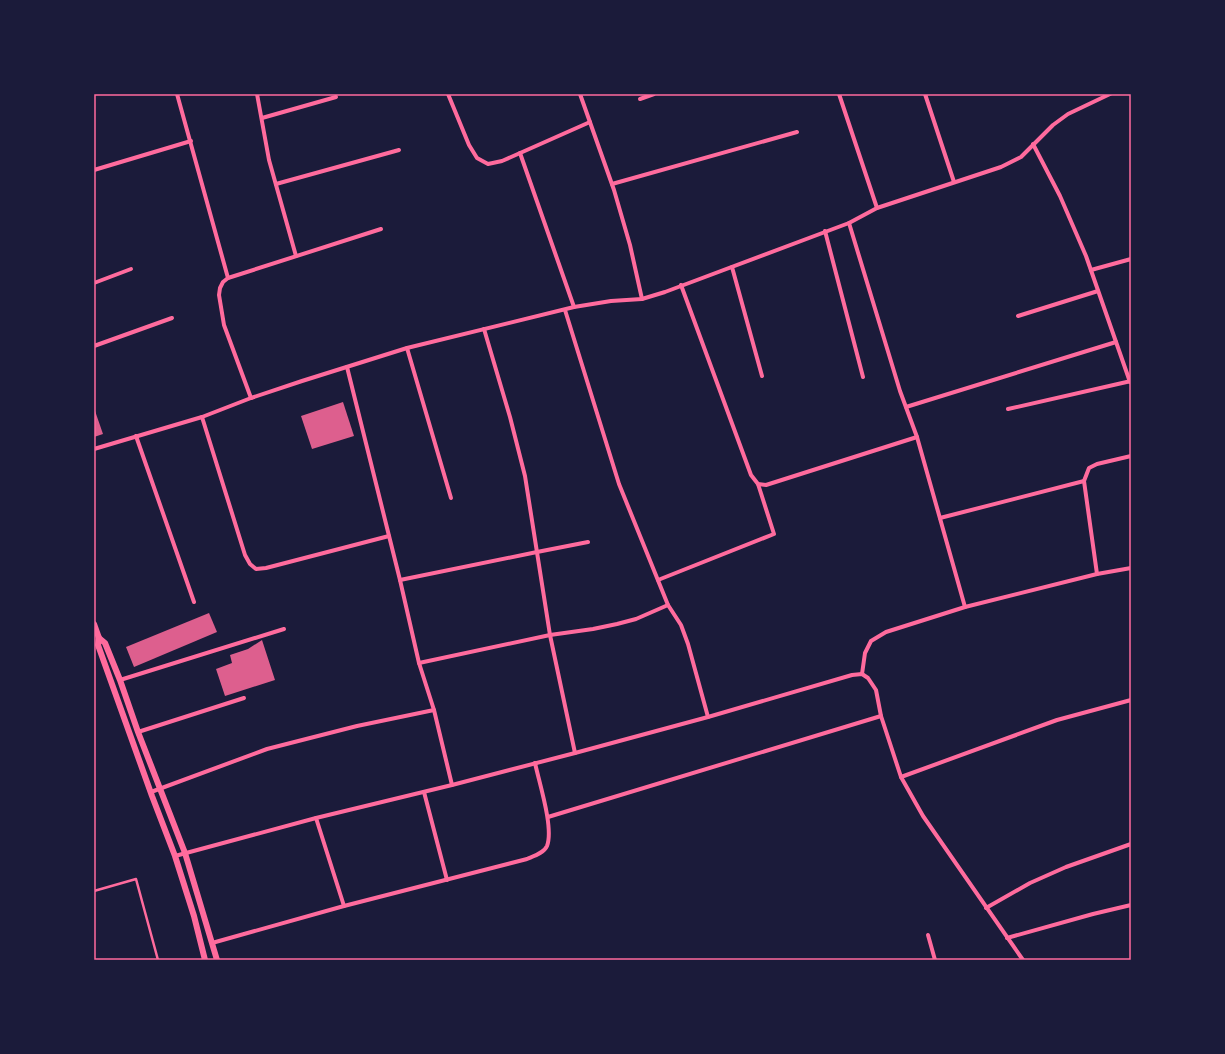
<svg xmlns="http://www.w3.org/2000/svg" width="1225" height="1054" font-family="'DejaVu Sans',sans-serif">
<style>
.building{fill:#dd5f8e}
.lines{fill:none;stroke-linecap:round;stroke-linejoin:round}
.service{stroke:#ff6b9d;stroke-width:2.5}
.minor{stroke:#ff6b9d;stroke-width:4}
.tertiary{stroke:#ff6b9d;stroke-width:6}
.neatline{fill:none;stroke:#ff6b9d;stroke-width:1.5}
</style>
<rect width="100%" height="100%" fill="#1b1b3a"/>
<g class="building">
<polygon points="343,402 354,436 312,449 301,416"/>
<polygon points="94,408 103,434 94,437"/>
<polygon points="209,613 217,632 134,667 126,647"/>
<polygon points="262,640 275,680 225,696 216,669 232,663 230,655 248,649"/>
</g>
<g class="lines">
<polyline class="service" points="94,891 136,879 158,960"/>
<g class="minor">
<polyline points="177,94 228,278"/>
<polyline points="257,94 269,160 296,256"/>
<polyline points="448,94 469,145 477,158 488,164 502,161 590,122"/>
<polyline points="580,94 614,190 630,245 642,299"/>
<polyline points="839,94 877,208"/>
<polyline points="925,94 954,182"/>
<polyline points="640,99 654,94"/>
<polyline points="262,118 336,97"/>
<polyline points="1033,144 1060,196 1086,256 1130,382"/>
<polyline points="520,153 574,307"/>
<polyline points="94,170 191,141"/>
<polyline points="276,184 399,150"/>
<polyline points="612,184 797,132"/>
<polyline points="849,223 900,391 917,437 965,607"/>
<polyline points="825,231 863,377"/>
<polyline points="732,267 762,376"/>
<polyline points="1091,270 1131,259"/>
<polyline points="94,283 131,269"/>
<polyline points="681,285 751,475 758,484 766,485 917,437"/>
<polyline points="565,310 619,484 668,605 681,625 688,644 708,717"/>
<polyline points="1018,316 1098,291"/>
<polyline points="484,329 510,417 525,476 550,635 575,753"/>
<polyline points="94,346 172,318"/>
<polyline points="407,348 451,498"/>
<polyline points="347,367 400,580 419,663 434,710 452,785"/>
<polyline points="251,398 224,325 219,295 220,288 223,282 228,278 381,229"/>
<polyline points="906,407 1116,342"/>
<polyline points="1008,409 1131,381"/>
<polyline points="202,417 245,555 250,564 256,569 266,568 389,536"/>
<polyline points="136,436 194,602"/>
<polyline points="94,449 202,417 251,398 302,381 407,348 574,307 611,301 642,299 665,292 849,223 877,208 1001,167 1021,157 1053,125 1068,114 1110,94"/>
<polyline points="940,518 1084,481"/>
<polyline points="1097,574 1084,481 1089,468 1097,464 1131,456"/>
<polyline points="400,580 537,552 588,542"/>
<polyline points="658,580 774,534 758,484"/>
<polyline points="419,663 550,635 593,629 617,624 636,619 668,605"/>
<polyline points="862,674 865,653 871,641 886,632 965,607 1097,574 1131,568"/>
<polyline points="120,680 284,629"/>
<polyline points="138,732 244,698"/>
<polyline points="901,777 1057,720 1131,700"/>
<polyline points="151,792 267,749 357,726 434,710"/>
<polyline points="424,792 447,880"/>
<polyline points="548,817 881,716"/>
<polyline points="316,818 344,906"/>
<polyline points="175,856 316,818 452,785 575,753 708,717 852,675 862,674 868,678 876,690 881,716 901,777 923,816 1023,960"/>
<polyline points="986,908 1030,883 1066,867 1131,844"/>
<polyline points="928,935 935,960"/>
<polyline points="1007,938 1093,914 1131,905"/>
<path d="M212,943l132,-37 183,-47c7,-3 17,-6 20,-13 7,-18 -8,-64 -12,-83"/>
</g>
<g class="tertiary">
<polyline points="94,624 99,638 105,643 120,680 138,732 185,853 217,960"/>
<polyline points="99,638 98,645 152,796 175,856 194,916 205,960"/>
</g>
</g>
<rect width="1225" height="1054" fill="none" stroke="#1b1b3a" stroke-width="190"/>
<rect x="95" y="95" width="1035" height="864" class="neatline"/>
</svg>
